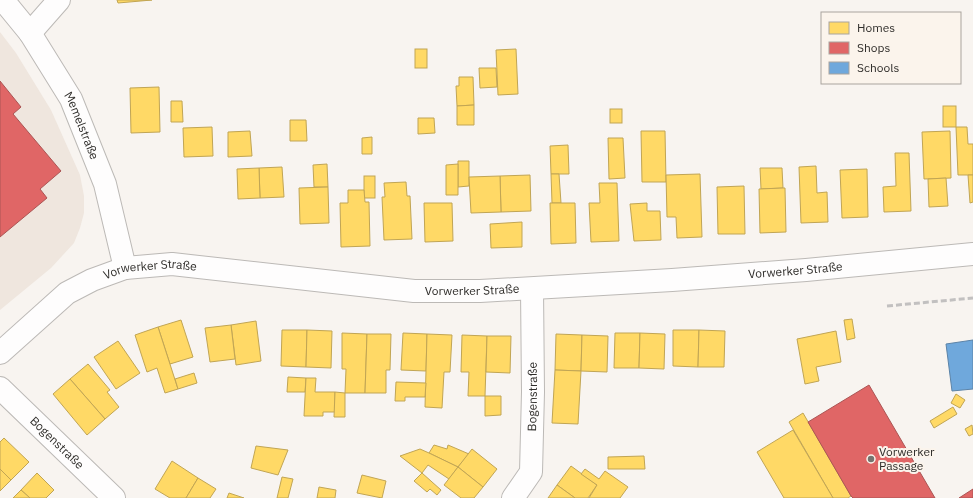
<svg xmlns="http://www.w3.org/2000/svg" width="973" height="498" font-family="'IBM Plex Sans',sans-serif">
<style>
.built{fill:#efe6de}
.homes{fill:#ffd966;stroke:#c1a554}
.shops{fill:#e06666;stroke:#ab5554}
.schools{fill:#6fa8dc;stroke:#5c83a7}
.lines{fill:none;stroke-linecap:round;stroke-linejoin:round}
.minor-casing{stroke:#bcb9b6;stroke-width:24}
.tertiary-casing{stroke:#bcb9b6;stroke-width:24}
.minor{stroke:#fefdfd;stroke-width:22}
.tertiary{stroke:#fefdfd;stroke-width:22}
.rail{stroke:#c2c0c0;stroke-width:3;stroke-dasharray:6 3;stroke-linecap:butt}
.poi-dot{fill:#75736f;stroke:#fbf4ec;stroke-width:1.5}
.labels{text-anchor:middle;stroke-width:4;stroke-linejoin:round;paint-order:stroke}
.street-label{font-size:12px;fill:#2f2d2a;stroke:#fbf4ec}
.poi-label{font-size:12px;fill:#2f2d2a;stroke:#fbf4ec;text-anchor:start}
</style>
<rect width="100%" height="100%" fill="#f8f4f0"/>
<polygon class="built" points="0,32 16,53 51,110 80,175 84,196 84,213 80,228 74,243 51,268 0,310"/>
<g class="homes">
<polygon points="117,0 152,0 118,3"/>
<rect x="415" y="49" width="12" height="19"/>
<polygon points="516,49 518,94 498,95 496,50"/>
<polygon points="479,68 496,68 497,87 480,88"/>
<polygon points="459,77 473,77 474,105 457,106 456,86 459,86"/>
<polygon points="159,87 160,132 131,133 130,88"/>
<polygon points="171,101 182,101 183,122 171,122"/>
<polygon points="474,105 474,125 457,125 457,106"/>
<rect x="943" y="106" width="13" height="21"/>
<rect x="610" y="109" width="12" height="14"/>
<polygon points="418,118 434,118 435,133 418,134"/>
<polygon points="290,120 306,120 307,141 290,141"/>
<polygon points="212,127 213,156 184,157 183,128"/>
<polygon points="956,127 967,127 968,144 973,144 973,175 958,175"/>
<polygon points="250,131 252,156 228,157 228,132"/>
<polygon points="641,131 665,131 666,182 642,182"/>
<polygon points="950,131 951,178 924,179 922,132"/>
<polygon points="372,137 372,154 362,154 362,138"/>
<polygon points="608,138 623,138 625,178 609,179"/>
<polygon points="568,145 569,174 551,174 550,146"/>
<polygon points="895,153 909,153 911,211 884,212 883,187 896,186"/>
<polygon points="458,161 469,161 469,186 458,187"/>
<polygon points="327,164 328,187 314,187 313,165"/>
<polygon points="458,164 458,195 446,195 446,165"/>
<polygon points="816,166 817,193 827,192 828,222 801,223 799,167"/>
<polygon points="282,167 284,197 260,198 259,168"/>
<polygon points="259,168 260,198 238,199 237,169"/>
<polygon points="760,168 782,168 783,188 761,189"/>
<polygon points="867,169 868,217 842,218 840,170"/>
<polygon points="551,174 559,174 561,203 552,203"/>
<polygon points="700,174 702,237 677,238 676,217 667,217 666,175"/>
<polygon points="530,175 531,211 501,212 500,176"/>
<polygon points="968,175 973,175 973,202 970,203"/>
<rect x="364" y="176" width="11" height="22"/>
<polygon points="500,176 501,212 471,213 469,177"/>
<polygon points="946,178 948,206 929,207 928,179"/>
<polygon points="406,182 407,196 410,196 412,239 384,240 382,197 385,197 384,183"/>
<polygon points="599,183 617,183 619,241 591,242 589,203 600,203"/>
<polygon points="744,186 745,234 718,234 717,187"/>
<polygon points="328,187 329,223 300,224 299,188"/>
<polygon points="783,188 785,188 786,232 760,233 759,189"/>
<polygon points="348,190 364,190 365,202 369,202 370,246 341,247 340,203 348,203"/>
<polygon points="424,203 452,203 453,241 425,242"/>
<polygon points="550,203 575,203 576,243 551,244"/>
<polygon points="647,203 647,211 660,211 661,240 634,241 630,204"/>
<polygon points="522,222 522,247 491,248 490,224"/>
<polygon points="852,319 855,338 847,340 844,320"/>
<polygon points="181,320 193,357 170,364 158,327"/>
<polygon points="256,321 261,361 236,365 231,325"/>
<polygon points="231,325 235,359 210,362 205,328"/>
<polygon points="158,327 178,389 165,393 157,368 147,372 135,335"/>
<polygon points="282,330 307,330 306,367 281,366"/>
<polygon points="307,330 332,331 331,368 306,367"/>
<polygon points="673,330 699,330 698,367 673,366"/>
<polygon points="699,330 725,331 724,367 698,367"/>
<polygon points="836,331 841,362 816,367 819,381 805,384 797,339"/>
<polygon points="342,333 367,334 365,393 345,393 346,369 342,369"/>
<polygon points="403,333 427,334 426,371 401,370"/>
<polygon points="615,333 640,333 639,368 614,368"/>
<polygon points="640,333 665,334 664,369 639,368"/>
<polygon points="367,334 391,334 390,370 386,370 386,393 365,393"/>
<polygon points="427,334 452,335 450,372 444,372 442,408 425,407"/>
<polygon points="556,334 582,335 581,371 555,370"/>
<polygon points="462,335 487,336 485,396 468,396 469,372 461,372"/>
<polygon points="582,335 608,336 607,372 581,371"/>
<polygon points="487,336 511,336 510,373 486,372"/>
<polygon points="118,341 140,373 116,389 94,357"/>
<polygon points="88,364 110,390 107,392 119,407 105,419 70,379"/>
<polygon points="555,370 581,371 578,424 552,423"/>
<polygon points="194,373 197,383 178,389 175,379"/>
<polygon points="288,377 306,378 305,392 287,392"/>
<polygon points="306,378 316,378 315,392 335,392 335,412 323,412 323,416 304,416"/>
<polygon points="70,379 105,419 87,435 53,394"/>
<polygon points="396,382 426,383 425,397 405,397 405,401 395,401"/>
<polygon points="335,392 345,393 345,417 334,417"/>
<polygon points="956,394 965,400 960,408 951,403"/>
<polygon points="485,396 501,396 501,415 485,416"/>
<polygon points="953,407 957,414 934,428 930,421"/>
<polygon points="803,413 851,496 848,498 833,498 789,422"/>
<polygon points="972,425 973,434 969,436 965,429"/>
<polygon points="793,430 833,498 784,498 757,452"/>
<polygon points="4,438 29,462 11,480 0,469 0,442"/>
<polygon points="434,445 447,449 448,445 469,454 458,467 429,453"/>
<polygon points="256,446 288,450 278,475 251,468"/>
<polygon points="420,449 429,453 458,467 449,479 428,465 422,473 400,456"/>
<polygon points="472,449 497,469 483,487 458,467"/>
<polygon points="644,456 645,469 608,469 608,457"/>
<polygon points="172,461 198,478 186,498 170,498 155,489"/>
<polygon points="571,466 597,485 588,498 575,498 557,485"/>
<polygon points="458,467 483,487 474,498 461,498 444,485"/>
<polygon points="0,469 11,480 0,491"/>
<polygon points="585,469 599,479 605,471 628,487 620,498 589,498 597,485 581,474"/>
<polygon points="37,473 54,490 46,498 30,498 21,490"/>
<polygon points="422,473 441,490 437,495 430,489 427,492 414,481"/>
<polygon points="362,475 386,481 382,498 357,493"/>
<polygon points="282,477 293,479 288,498 277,498"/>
<polygon points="198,478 216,489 210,498 186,498"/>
<polygon points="557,485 575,498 548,498"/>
<polygon points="319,487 336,490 335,498 317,498"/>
<polygon points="21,490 30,498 13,498"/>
<polygon points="229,493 244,498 227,498"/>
</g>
<g class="shops">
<polygon points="0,81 21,107 13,114 61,171 40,189 47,198 0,237"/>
<polygon points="869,385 935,498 853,498 851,496 808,422"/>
<polygon points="973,489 973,498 959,498"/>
</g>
<polygon class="schools" points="973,340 973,389 952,391 946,344"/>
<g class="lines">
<defs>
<g id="minor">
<polyline points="30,33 59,0"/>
<path id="s1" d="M0,388l114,110"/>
<path id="s2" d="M513,498l18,-26 2,-80 -1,-103"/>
</g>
<g id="tertiary">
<path id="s3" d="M3,0l27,33 41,66 34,85 20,84"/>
<path id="s4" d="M0,353l67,-60 25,-13 33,-12 47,-4 242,27h66l192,-11 134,-10 167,-16"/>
</g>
</defs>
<use href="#minor" class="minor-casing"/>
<use href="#tertiary" class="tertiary-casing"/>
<use href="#minor" class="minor"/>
<use href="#tertiary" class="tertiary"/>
<polyline class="rail" points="887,306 973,298"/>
</g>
<circle class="poi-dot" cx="871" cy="459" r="4"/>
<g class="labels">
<g class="street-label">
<text dy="4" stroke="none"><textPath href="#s3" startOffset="149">Memelstraße</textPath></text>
<text dy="4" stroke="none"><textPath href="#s4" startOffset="826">Vorwerker Straße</textPath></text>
<text dy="4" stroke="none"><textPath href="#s4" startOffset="178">Vorwerker Straße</textPath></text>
<text dy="4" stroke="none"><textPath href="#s4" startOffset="502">Vorwerker Straße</textPath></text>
<text dy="4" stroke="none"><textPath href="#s2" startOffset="107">Bogenstraße</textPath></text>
<text dy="4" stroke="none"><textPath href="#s1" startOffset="79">Bogenstraße</textPath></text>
</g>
<g class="poi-label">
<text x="879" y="456">Vorwerker<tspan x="879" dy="14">Passage</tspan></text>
</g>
</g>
<rect x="821" y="12" width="140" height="72" fill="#fbf4ec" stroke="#a9a49e"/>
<rect x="829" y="22" width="20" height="12" fill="#ffd966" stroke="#a9a49e"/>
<text x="857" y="32" font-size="12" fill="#2f2d2a">Homes</text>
<rect x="829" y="42" width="20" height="12" fill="#e06666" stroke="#a9a49e"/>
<text x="857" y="52" font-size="12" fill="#2f2d2a">Shops</text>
<rect x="829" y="62" width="20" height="12" fill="#6fa8dc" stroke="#a9a49e"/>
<text x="857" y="72" font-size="12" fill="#2f2d2a">Schools</text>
</svg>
